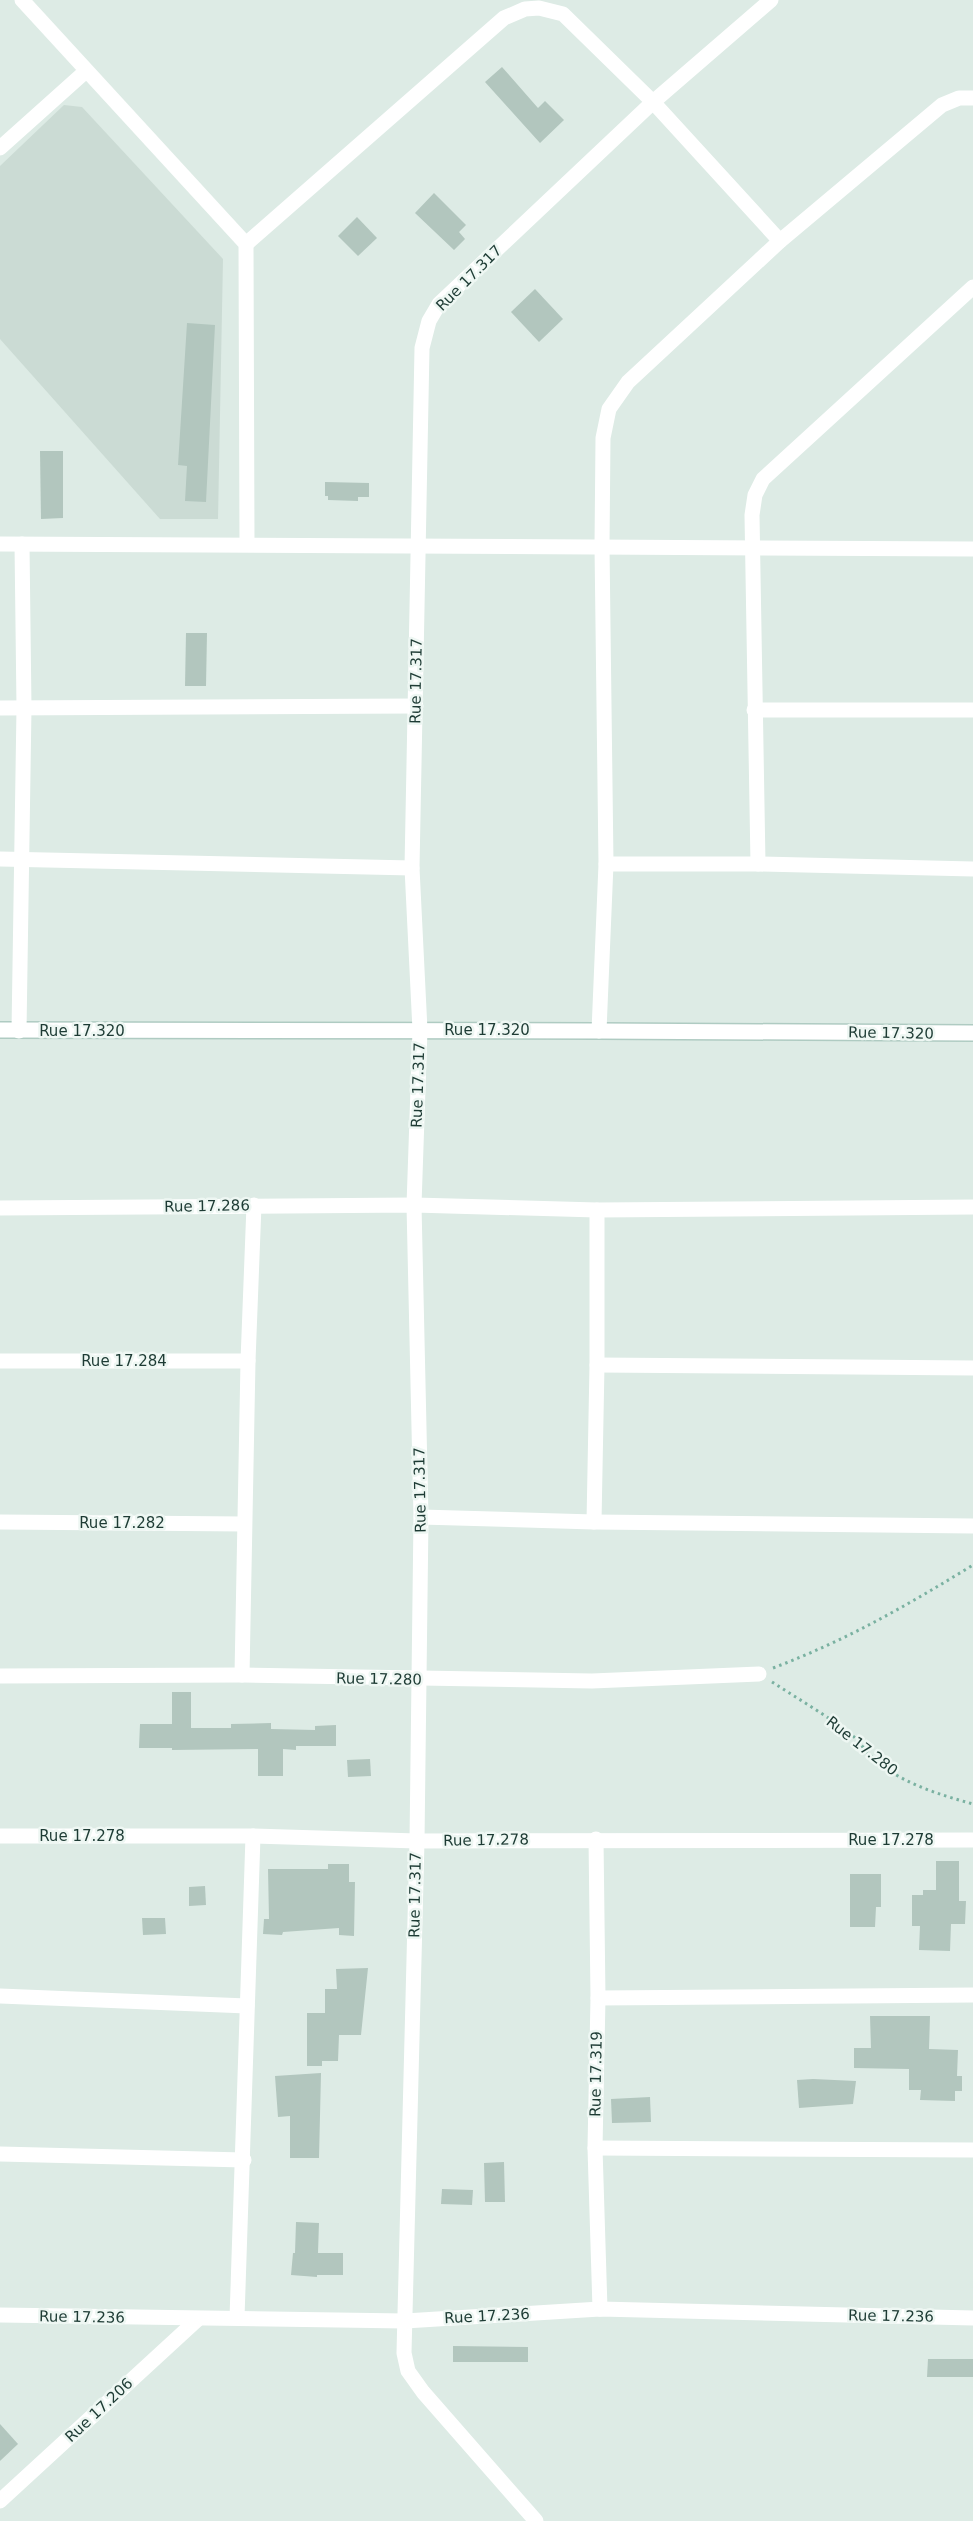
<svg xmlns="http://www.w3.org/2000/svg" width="973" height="2521" font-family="'DejaVu Sans',sans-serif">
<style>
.built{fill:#cbdbd4}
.building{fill:#b2c6be}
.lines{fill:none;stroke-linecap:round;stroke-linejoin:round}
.secondary-casing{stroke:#afcbc2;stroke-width:18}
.path{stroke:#7ab1a1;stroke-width:3;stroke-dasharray:2.5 4;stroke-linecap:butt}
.street{stroke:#fff;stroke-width:15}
.secondary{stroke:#fff;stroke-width:15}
.labels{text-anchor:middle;stroke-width:5;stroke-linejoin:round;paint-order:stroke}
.street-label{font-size:15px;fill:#1d3b34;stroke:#eef7f3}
</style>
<rect width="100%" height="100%" fill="#ddebe5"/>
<polygon class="built" points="64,105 82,107 223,259 218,519 160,519 0,339 0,166"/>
<g class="building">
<polygon points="502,67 538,108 545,101 564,120 540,143 485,82"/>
<polygon points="434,193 466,225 459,232 465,239 454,250 415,213"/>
<polygon points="357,217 377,238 358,256 338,236"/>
<polygon points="535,289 563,319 539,342 511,312"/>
<polygon points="187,323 215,325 206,502 185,501 187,466 178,465"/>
<polygon points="40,451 63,451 63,518 41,519"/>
<polygon points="325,482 369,483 369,497 358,497 358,501 328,500 328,496 325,496"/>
<polygon points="186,633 207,633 206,686 185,686"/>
<polygon points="172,1692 191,1692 191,1728 231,1728 231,1724 271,1723 271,1729 315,1730 315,1726 336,1725 336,1746 296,1746 296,1750 283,1749 283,1776 258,1776 258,1749 172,1750 172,1748 139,1748 140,1724 172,1724"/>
<polygon points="370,1759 371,1776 348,1777 347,1760"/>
<polygon points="936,1861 959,1861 959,1901 966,1901 965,1924 951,1924 950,1951 919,1950 920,1926 912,1926 912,1895 923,1895 923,1890 936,1890"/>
<polygon points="328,1864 349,1864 349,1882 355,1882 354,1936 339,1935 339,1928 283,1932 282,1935 263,1934 264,1919 269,1919 268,1869 328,1869"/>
<polygon points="850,1874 881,1874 881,1907 876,1907 875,1927 850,1927"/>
<polygon points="205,1886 206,1905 189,1906 189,1887"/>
<polygon points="142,1918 165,1918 166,1934 143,1935"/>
<polygon points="368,1968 361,2035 339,2035 338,2061 322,2061 322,2066 307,2066 307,2013 325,2013 325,1989 337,1989 336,1969"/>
<polygon points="870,2016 930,2016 929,2049 958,2050 957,2076 962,2076 962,2091 955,2091 955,2101 920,2100 921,2090 909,2090 909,2069 854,2068 854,2048 871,2048"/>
<polygon points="321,2073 319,2158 290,2158 290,2116 278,2117 275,2076"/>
<polygon points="813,2079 856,2081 853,2104 799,2108 797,2080"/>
<polygon points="650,2097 651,2122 612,2123 611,2099"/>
<polygon points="504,2162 505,2202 485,2202 484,2163"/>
<polygon points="442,2189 473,2190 472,2205 441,2204"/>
<polygon points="296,2222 319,2223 318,2253 343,2253 343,2275 317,2275 317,2277 291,2275 293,2253 295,2253"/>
<polygon points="453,2346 528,2347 528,2362 453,2362"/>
<polygon points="928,2359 973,2359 973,2377 927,2377"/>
<polygon points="0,2424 18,2444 0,2461"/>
</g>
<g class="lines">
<defs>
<polyline id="secondary" points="0,1030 599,1031 973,1033"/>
</defs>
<use href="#secondary" class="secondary-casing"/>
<g class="path">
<path d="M773,1668c74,-28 133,-62 200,-103"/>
<path d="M772,1682c25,16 50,31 74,48 10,7 16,17 24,25 27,27 67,39 103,49"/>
</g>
<g class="street">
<polyline points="22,0 246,244 247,543"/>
<polyline points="0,148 86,71"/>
<polyline points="246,244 504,18 525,9 539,8 563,14 653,102 780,241"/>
<polyline points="0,544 973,549"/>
<polyline points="0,708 416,706"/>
<polyline points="754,710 973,710"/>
<polyline points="0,859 412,868"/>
<polyline points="606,864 758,864 973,869"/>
<polyline points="758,864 752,515 755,495 763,479 973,287"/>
<polyline points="19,1031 24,708 22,544"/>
<polyline points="599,1031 606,864 602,546 603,438 609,409 628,382 780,241 942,105 959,98 973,98"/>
<polyline points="0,1208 414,1205 597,1210 973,1207"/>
<polyline points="0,1361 248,1361"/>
<polyline points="597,1365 973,1368"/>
<polyline points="421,1517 594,1522 973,1526"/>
<polyline points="0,1522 244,1524"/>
<polyline points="594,1522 597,1365 597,1210"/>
<polyline points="242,1675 248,1361 254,1205"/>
<polyline points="0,1676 242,1675 592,1681 759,1674"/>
<polyline points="0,1836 253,1836 417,1841 973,1840"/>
<polyline points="596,1839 598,1998 595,2148 600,2309"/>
<polyline points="0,1996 247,2006"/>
<polyline points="598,1998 973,1995"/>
<polyline points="595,2148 973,2150"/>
<polyline points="0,2154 244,2160"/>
<polyline points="0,2315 405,2321 600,2309 973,2318"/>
<polyline points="237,2318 253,1836"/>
<polyline points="0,2501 198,2319"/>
<polyline points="536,2521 423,2392 408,2371 404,2353 417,1841 421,1517 414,1205 420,1030 412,868 422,348 429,321 439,304 653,102 771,0"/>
</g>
<use href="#secondary" class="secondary"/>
</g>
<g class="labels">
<g class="street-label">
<text transform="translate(469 278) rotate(-45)" y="5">Rue 17.317</text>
<text transform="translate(416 681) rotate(-89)" y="5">Rue 17.317</text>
<text x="487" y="1035">Rue 17.320</text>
<text x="82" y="1036">Rue 17.320</text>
<text transform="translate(891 1033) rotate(1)" y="5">Rue 17.320</text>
<text transform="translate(418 1085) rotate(-88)" y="5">Rue 17.317</text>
<text transform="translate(207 1206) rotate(-1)" y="5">Rue 17.286</text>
<text x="124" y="1366">Rue 17.284</text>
<text transform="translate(420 1490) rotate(-91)" y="5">Rue 17.317</text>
<text x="122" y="1528">Rue 17.282</text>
<text transform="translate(379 1679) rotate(1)" y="5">Rue 17.280</text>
<text transform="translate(862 1746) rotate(38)" y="5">Rue 17.280</text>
<text x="82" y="1841">Rue 17.278</text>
<text transform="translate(486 1840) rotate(-1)" y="5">Rue 17.278</text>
<text x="891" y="1845">Rue 17.278</text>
<text transform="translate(415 1895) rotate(-89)" y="5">Rue 17.317</text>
<text transform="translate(596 2074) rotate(-89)" y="5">Rue 17.319</text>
<text transform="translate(487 2316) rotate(-3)" y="5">Rue 17.236</text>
<text transform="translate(891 2316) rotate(1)" y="5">Rue 17.236</text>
<text transform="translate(82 2317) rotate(1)" y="5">Rue 17.236</text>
<text transform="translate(99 2410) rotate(-43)" y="5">Rue 17.206</text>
</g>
</g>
</svg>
